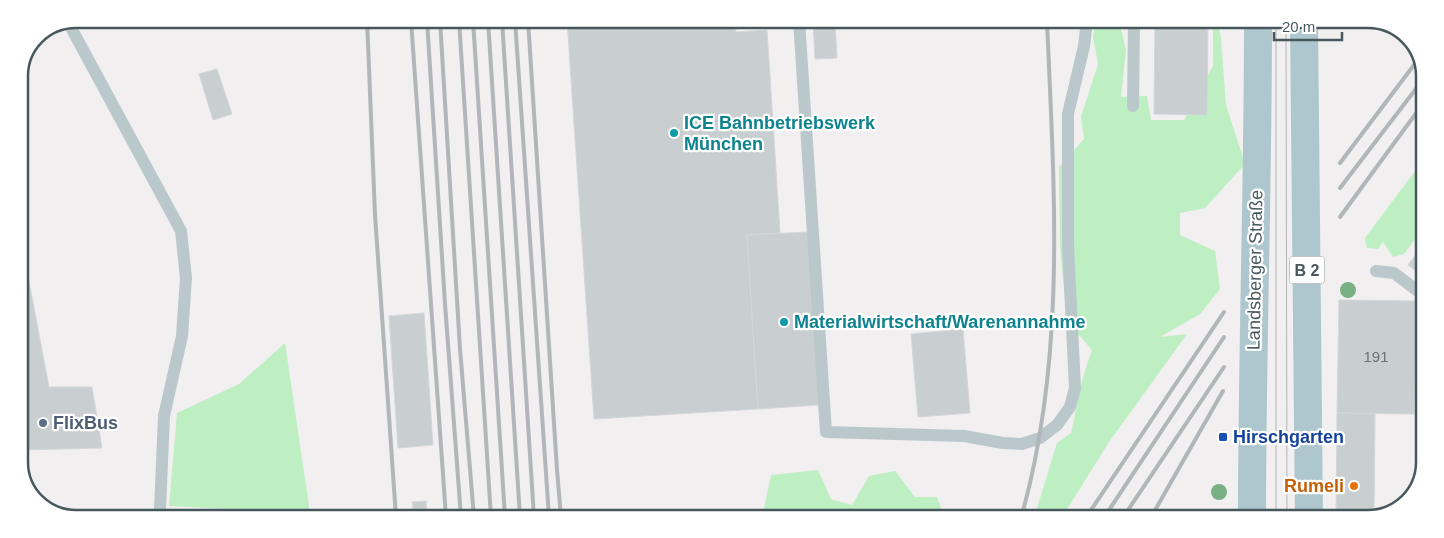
<svg xmlns="http://www.w3.org/2000/svg" width="1444" height="538" font-family="Helvetica,sans-serif">
<style>
.green{fill:#bdefc3}
.building{fill:#c9ced1;stroke:#d3d7da}
.lines{fill:none;stroke-linecap:round;stroke-linejoin:round}
.service{stroke:#bac8cc;stroke-width:12}
.primary{stroke:#aec7ce;stroke-width:28}
.tram{stroke:#b1b6b9;stroke-width:1}
.rail{stroke:#b1b6b9;stroke-width:4}
.tree{fill:#79b185}
.culture-dot{fill:#0f9aa8;stroke:#fff;stroke-width:2}
.service-dot{fill:#5c6f8a;stroke:#fff;stroke-width:2}
.transit-dot{fill:#1a4fb4;stroke:#fff;stroke-width:2}
.food-dot{fill:#e8710a;stroke:#fff;stroke-width:2}
.labels{text-anchor:middle;stroke-width:4.5;stroke-linejoin:round;paint-order:stroke}
.number-label{font-size:15px;fill:#687679}
.shield{fill:#fff;stroke:#7e8a8d;stroke-width:1}
.shield-label{font-size:16px;font-weight:bold;fill:#47585c}
.culture-label{font-size:18px;font-weight:bold;fill:#0d838f;stroke:#fff;text-anchor:start}
.street-label{font-size:18px;fill:#47585c;stroke:#fff}
.service-label{font-size:18px;font-weight:bold;fill:#4e5e75;stroke:#fff;text-anchor:start}
.transit-label{font-size:18px;font-weight:bold;fill:#164399;stroke:#fff;text-anchor:start}
.food-label{font-size:18px;font-weight:bold;fill:#c56008;stroke:#fff;text-anchor:end}
.rim{fill:none;stroke:#47585c;stroke-width:2.5}
</style>
<rect width="100%" height="100%" fill="#f1efef"/>
<g class="green">
<polygon points="1096,21 1119,21 1126,50 1121,97 1147,96 1151,120 1184,120 1213,66 1213,27 1217,21 1221,38 1226,105 1245,164 1205,208 1180,213 1180,235 1215,251 1220,289 1200,314 1160,337 1187,334 1109,442 1061,519 1034,518 1057,443 1071,433 1083,377 1092,350 1067,321 1060,247 1059,167 1084,139 1081,117 1098,64 1093,37"/>
<polygon points="1424,159 1424,227 1404,254 1393,257 1383,242 1378,249 1367,248 1365,238"/>
<polygon points="285,343 310,513 169,506 177,413 239,384"/>
<polygon points="818,470 831,499 852,505 869,476 895,471 915,497 937,497 945,518 762,518 771,475"/>
</g>
<g class="building">
<polygon points="567,20 735,20 736,32 767,30 780,233 747,235 758,409 594,419"/>
<polygon points="813,21 835,21 837,58 815,59"/>
<polygon points="1155,21 1208,21 1207,115 1154,114"/>
<polygon points="217,69 232,114 213,120 199,74"/>
<polygon points="19,228 49,387 92,387 102,448 19,450"/>
<polygon points="809,232 819,405 758,409 747,235"/>
<polygon points="1424,243 1424,277 1408,265"/>
<polygon points="1339,300 1415,301 1414,414 1337,413"/>
<polygon points="424,313 433,445 398,448 389,316"/>
<polygon points="963,329 970,413 918,417 911,334"/>
<polygon points="1337,413 1375,414 1374,513 1387,514 1368,519 1336,519"/>
<polygon points="426,501 427,517 414,517 412,502"/>
<polygon points="426,508 427,517 402,517 402,510"/>
</g>
<g class="lines">
<g class="service">
<polyline points="799,20 826,432 964,436 1003,443 1022,444 1040,438 1057,425 1070,407 1075,388 1068,245 1068,114 1084,46 1087,21"/>
<polyline points="68,22 181,231 186,278 182,336 164,416 160,509"/>
<polyline points="1133,106 1134,21"/>
<polyline points="1376,271 1394,273 1423,295"/>
</g>
<g class="primary">
<polyline points="1304,22 1309,519"/>
<path d="M1252,519c0,-166 6,-332 6,-497"/>
</g>
<g class="tram">
<polyline points="1276,22 1276,519"/>
<polyline points="1286,22 1287,519"/>
</g>
<g class="rail">
<polyline points="367,19 375,215 396,517"/>
<polyline points="411,20 446,517"/>
<polyline points="427,20 445,304 461,517"/>
<polyline points="440,20 460,349 474,517"/>
<polyline points="459,20 491,517"/>
<polyline points="473,20 505,517"/>
<polyline points="488,20 520,517"/>
<polyline points="502,20 534,517"/>
<polyline points="515,20 549,517"/>
<polyline points="528,20 557,470 561,517"/>
<polyline points="1340,163 1420,57"/>
<polyline points="1340,188 1425,77"/>
<polyline points="1340,217 1425,101"/>
<path d="M1021,518c46,-161 33,-331 26,-497"/>
<polyline points="1085,519 1224,312"/>
<polyline points="1103,519 1224,337"/>
<polyline points="1122,519 1224,367"/>
<polyline points="1150,519 1223,391"/>
</g>
</g>
<g class="tree">
<circle cx="1348" cy="290" r="8"/>
<circle cx="1219" cy="492" r="8"/>
</g>
<g class="culture-dot">
<circle cx="674" cy="133" r="5"/>
<circle cx="784" cy="322" r="5"/>
</g>
<circle class="service-dot" cx="43" cy="423" r="5"/>
<rect class="transit-dot" x="1218" y="432" width="10" height="10" rx="2.5"/>
<circle class="food-dot" cx="1354" cy="486" r="5"/>
<g class="labels">
<g class="number-label">
<text x="1376" y="362">191</text>
</g>
<rect class="shield" x="1289.5" y="256.5" width="35" height="27" rx="4"/>
<g class="shield-label">
<text x="1307" y="276">B 2</text>
</g>
<g class="culture-label">
<text x="684" y="129">ICE Bahnbetriebswerk<tspan x="684" dy="21">München</tspan></text>
<text x="794" y="328">Materialwirtschaft/Warenannahme</text>
</g>
<g class="street-label">
<text transform="translate(1255 270) rotate(-89)" y="6">Landsberger Straße</text>
</g>
<g class="service-label">
<text x="53" y="429">FlixBus</text>
</g>
<g class="transit-label">
<text x="1233" y="443">Hirschgarten</text>
</g>
<g class="food-label">
<text x="1344" y="492">Rumeli</text>
</g>
</g>
<path d="M0 0H1444V538H0ZM76 28H1368A48 48 0 0 1 1416 76V462A48 48 0 0 1 1368 510H76A48 48 0 0 1 28 462V76A48 48 0 0 1 76 28Z" fill="#fff" fill-rule="evenodd"/>
<path class="rim" d="M76 28H1368A48 48 0 0 1 1416 76V462A48 48 0 0 1 1368 510H76A48 48 0 0 1 28 462V76A48 48 0 0 1 76 28Z"/>
<path d="M1274 32v8h68v-8" fill="none" stroke="#47585c" stroke-width="2.5"/>
<text x="1282" y="32" font-size="15" fill="#47585c" stroke="#ffffff" stroke-width="4" paint-order="stroke">20 m</text>
</svg>
